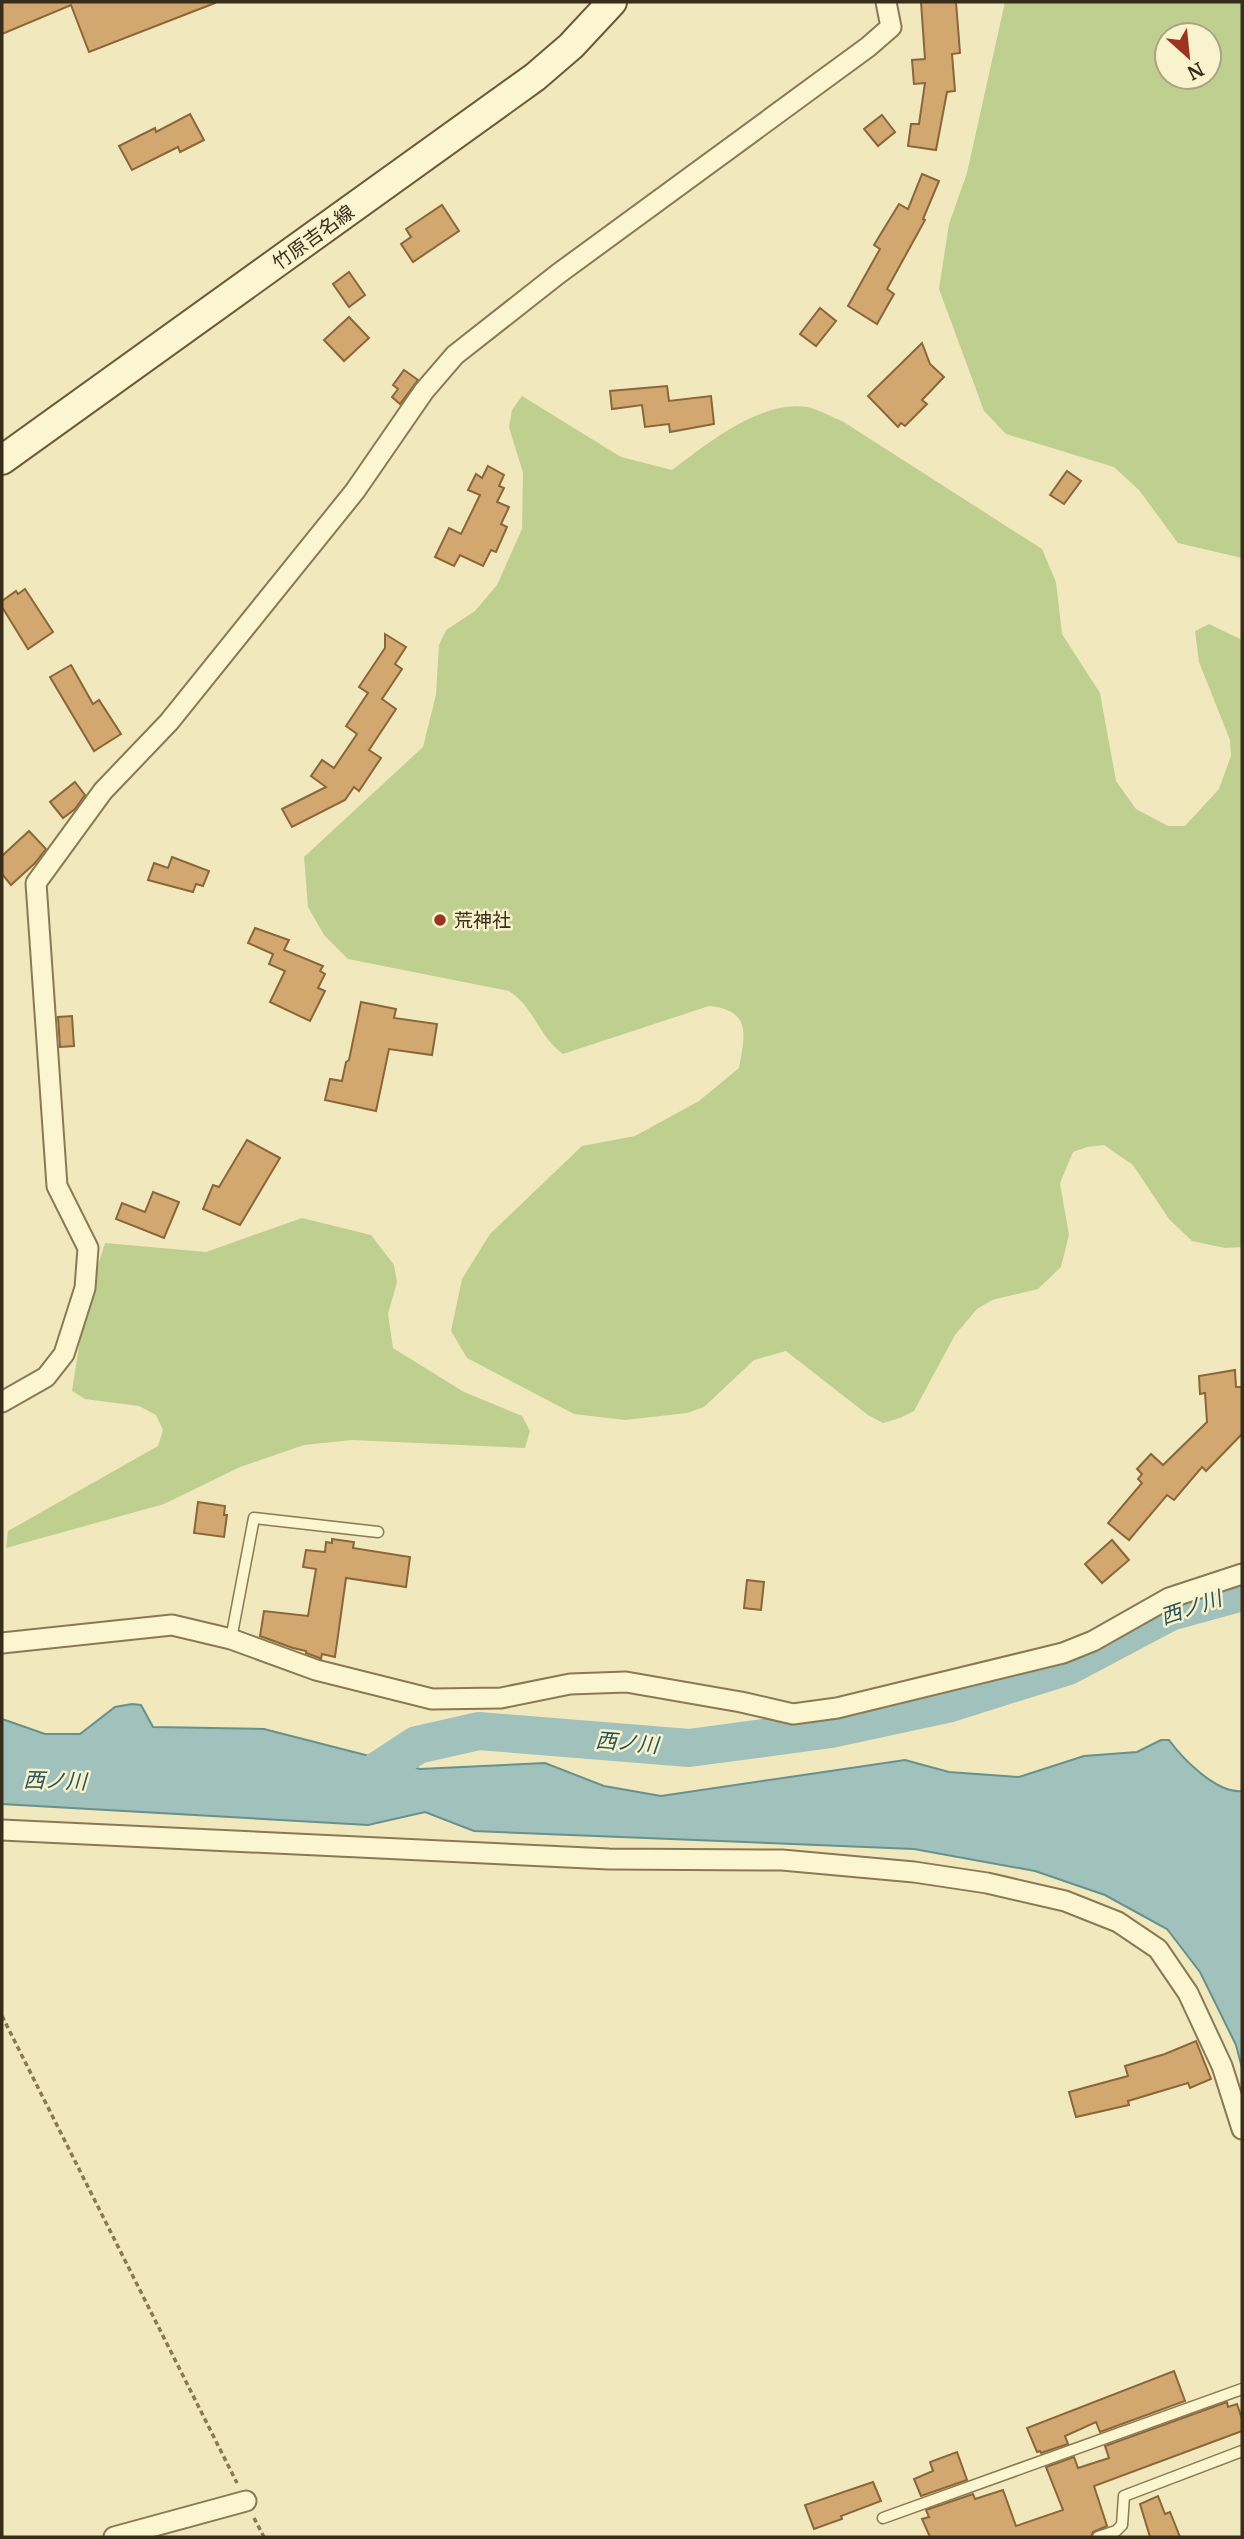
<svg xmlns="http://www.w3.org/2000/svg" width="1244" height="2539" font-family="Merriweather,'Noto Sans JP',serif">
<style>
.green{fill:#becf90;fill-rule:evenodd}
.water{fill:#a1c1bd;stroke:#68908c;stroke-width:2}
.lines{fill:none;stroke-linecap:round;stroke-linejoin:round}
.river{stroke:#a1c1bd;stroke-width:38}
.building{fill:#d2a870;stroke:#8a6639;stroke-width:2}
.lane-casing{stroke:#897955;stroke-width:13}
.street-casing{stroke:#897955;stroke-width:23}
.secondary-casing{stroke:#6b5a38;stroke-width:32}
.path{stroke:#897955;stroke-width:3.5;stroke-dasharray:5 3.5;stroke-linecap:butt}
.lane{stroke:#fbf5d0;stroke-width:10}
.street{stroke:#fbf5d0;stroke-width:19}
.secondary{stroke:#fbf5d0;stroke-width:28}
.poi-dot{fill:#9c3421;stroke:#f8f2cd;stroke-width:2.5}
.labels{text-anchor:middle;stroke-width:5;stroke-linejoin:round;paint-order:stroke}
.street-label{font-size:19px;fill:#382d1b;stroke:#f8f2cd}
.poi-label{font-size:19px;fill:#382d1b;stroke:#f8f2cd;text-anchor:start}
.water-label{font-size:21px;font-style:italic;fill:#295459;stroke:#f8f2cd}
</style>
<rect width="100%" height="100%" fill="#f1e9bd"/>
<g class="green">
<path d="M1005,2h237v556l-64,-15 -39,-53 -25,-23 -108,-33 -22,-23 -45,-122 10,-65 18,-51zM1167,35h42v42h-42z"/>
<path d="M522,396l99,61 51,13c35,-26 88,-70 135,-63 11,2 24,10 35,14l200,128 14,33 6,52 38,59 16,88 20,28 32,17h17l34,-37 12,-33 -1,-16 -31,-78 -4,-31 14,-7 33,16v607l-17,1 -33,-7 -23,-22 -36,-54 -29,-20 -17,2 -14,5 -13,31 9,52 -8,32 -23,22 -46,11 -15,9 -22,26 -41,76 -14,7 -17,5 -15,-8 -82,-64 -32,9 -50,47 -17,6 -62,7 -51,-6 -107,-56 -16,-27 11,-52 28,-45 92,-88 53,-10 64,-35 40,-33c6,-33 13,-58 -30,-62l-146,48c-25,-18 -28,-46 -54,-63l-161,-32 -24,-24 -16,-28 -4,-50 119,-110 13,-52 3,-50 7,-15 29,-19 22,-26 25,-56 1,-56 -14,-46 3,-17z"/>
<polygon points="302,1218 371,1235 394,1265 397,1282 388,1314 393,1348 464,1392 522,1416 530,1431 525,1448 352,1440 304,1445 240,1467 164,1504 6,1548 8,1531 158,1446 163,1430 156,1415 139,1406 85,1399 72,1391 85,1307 105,1243 206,1252"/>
</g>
<path class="water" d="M132,1704l9,1 12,22 111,2 156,40 125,-6 59,23 57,10 244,-36 44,12 70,5 65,-21 53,-4 24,-12h8c14,19 48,54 73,51v277l-6,-23 -36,-73 -33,-43 -62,-34 -70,-24 -121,-22 -440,-18 -49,-19 -57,13 -366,-21v-85l43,15h35l35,-27z"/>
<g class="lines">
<polyline class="river" points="347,1791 417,1745 479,1731 689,1748 831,1729 947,1704 1068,1666 1170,1612 1242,1592"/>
</g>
<g class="building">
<polygon points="2,2 215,2 215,3 89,52 71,5 2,34"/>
<polygon points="921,2 956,2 960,53 952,54 955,91 947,92 936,150 908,146 911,124 919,124 925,83 914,84 912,60 925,59"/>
<polygon points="190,114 204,140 180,152 178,147 132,170 119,146 155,128 156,132"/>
<polygon points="882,115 895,132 878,146 864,129"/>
<polygon points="922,174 939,181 923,219 925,220 887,289 894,294 877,324 848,306 880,249 874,245 899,204 908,209"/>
<polygon points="442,205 459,231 413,262 401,244 411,237 406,229"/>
<polygon points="349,272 365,295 349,307 333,284"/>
<polygon points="820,308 836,321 816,346 800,334"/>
<polygon points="349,317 369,338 344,361 324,340"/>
<polygon points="922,343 930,364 944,377 922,400 927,404 905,426 901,423 898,427 868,396"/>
<polygon points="404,370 418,380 400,404 392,397 398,389 393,385"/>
<polygon points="667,386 669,401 711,396 714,424 670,432 669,424 645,427 642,405 612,409 610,391"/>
<polygon points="488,466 504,475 499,486 504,488 497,502 509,507 501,524 507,527 496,552 491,550 483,566 460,555 454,566 435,557 449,528 461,534 480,495 468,490 476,474 482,478"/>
<polygon points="1067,471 1081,481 1064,504 1050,495"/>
<polygon points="25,589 53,632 28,649 2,607 2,601 16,591 18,594"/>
<polygon points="385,634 406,647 395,664 402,669 382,699 396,709 369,750 381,758 359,791 354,787 345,800 292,827 282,809 326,787 311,776 322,760 334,768 357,734 346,726 368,693 359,687 385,648"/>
<polygon points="71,665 93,704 99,700 121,734 94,751 50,677"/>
<polygon points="75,782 85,795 75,809 63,818 50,802"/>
<polygon points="29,831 46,849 35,863 11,885 2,874 2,856"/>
<polygon points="172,857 209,871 203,886 196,884 193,892 148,880 154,863 168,868"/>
<polygon points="255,928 289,940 284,950 323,966 320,971 325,974 318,988 325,991 310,1021 270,1002 285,971 269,964 273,954 248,943"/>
<polygon points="361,1002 396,1009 394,1018 437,1024 432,1055 389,1049 376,1111 325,1100 330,1079 342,1081 346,1062 349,1060"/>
<polygon points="72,1016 74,1046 60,1047 58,1017"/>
<polygon points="247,1140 280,1158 240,1225 203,1209 213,1185 219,1187"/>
<polygon points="153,1192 179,1202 164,1238 116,1219 122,1203 145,1212"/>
<polygon points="1235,1370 1236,1387 1242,1387 1242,1434 1206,1471 1202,1467 1174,1500 1167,1495 1129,1540 1108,1523 1142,1483 1138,1479 1142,1474 1137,1469 1151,1454 1163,1465 1207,1422 1205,1393 1200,1394 1199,1376"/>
<polygon points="198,1502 225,1506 224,1515 227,1515 224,1537 194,1533"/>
<polygon points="332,1539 354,1542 353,1548 410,1557 406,1587 346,1578 335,1657 322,1654 321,1659 320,1658 306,1653 306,1651 293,1648 260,1636 264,1611 308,1616 316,1569 303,1567 306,1550 325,1552 326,1542 332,1543"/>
<polygon points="1112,1540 1129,1560 1102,1583 1085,1564"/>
<polygon points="747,1580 764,1582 761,1610 744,1608"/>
<polygon points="1196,2041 1211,2079 1190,2088 1188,2083 1128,2101 1129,2105 1076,2117 1069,2092 1128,2076 1125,2066 1165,2054"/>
<polygon points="1174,2371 1185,2401 1100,2432 1096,2422 1065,2436 1068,2444 1041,2453 1040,2451 1037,2452 1027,2428"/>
<polygon points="1227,2402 1228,2407 1237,2404 1242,2419 1242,2431 1094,2486 1107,2526 1093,2532 1091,2537 930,2537 922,2519 929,2517 926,2510 973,2494 975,2499 1003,2490 1016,2526 1063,2510 1046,2467 1074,2457 1078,2468 1109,2458 1105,2446"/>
<polygon points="957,2452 967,2480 921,2496 914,2479 933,2471 930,2462"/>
<polygon points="873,2482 881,2501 841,2516 842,2519 814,2529 805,2505"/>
<polygon points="1158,2496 1165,2514 1170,2512 1180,2537 1150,2537 1140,2504"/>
</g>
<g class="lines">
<defs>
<g id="lane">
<polyline points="231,1639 254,1518 378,1532"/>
<polyline points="883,2518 1242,2389"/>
<polyline points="1098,2537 1116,2531 1122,2525 1124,2496 1242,2451"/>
</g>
<g id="street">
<polyline points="2,1402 46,1377 64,1354 85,1288 88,1248 57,1186 36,883 103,791 169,722 355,491 424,391 455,355 558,274 868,47 891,27 886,2"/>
<polyline points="2,1643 172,1625 231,1639 316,1670 432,1699 501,1698 570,1684 626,1682 741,1702 793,1714 837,1708 1063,1653 1093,1641 1169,1598 1242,1574"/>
<polyline points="2,1830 609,1859 782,1860 914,1872 987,1883 1065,1901 1118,1922 1158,1949 1188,1993 1222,2066 1242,2129"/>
<polyline points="114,2537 246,2501"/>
</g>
<polyline id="secondary" points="2,460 535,77 571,46 612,2"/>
</defs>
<use href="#lane" class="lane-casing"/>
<use href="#street" class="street-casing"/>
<use href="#secondary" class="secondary-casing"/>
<g class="path">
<polyline points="2,2016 237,2483"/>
<polyline points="254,2518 264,2537"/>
</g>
<use href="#lane" class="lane"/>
<use href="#street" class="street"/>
<use href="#secondary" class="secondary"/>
</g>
<circle class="poi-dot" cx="440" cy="920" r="7"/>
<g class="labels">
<g class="street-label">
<text transform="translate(313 237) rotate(-36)" y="7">竹原吉名線</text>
</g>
<g class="poi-label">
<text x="454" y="927">荒神社</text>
</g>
<g class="water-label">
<text transform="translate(1191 1608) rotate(-19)" y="7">西ノ川</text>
<text transform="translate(627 1743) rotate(5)" y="7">西ノ川</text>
<text transform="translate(55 1781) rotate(2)" y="7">西ノ川</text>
</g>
</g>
<rect width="1244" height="2539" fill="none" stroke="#382d1b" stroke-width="7"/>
<g transform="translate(1188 56) rotate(153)"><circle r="33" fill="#f8f2cd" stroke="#aba386" stroke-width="2"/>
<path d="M0-5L12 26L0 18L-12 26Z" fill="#9c3421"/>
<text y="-10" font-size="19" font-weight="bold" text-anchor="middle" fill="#382d1b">N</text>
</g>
</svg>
